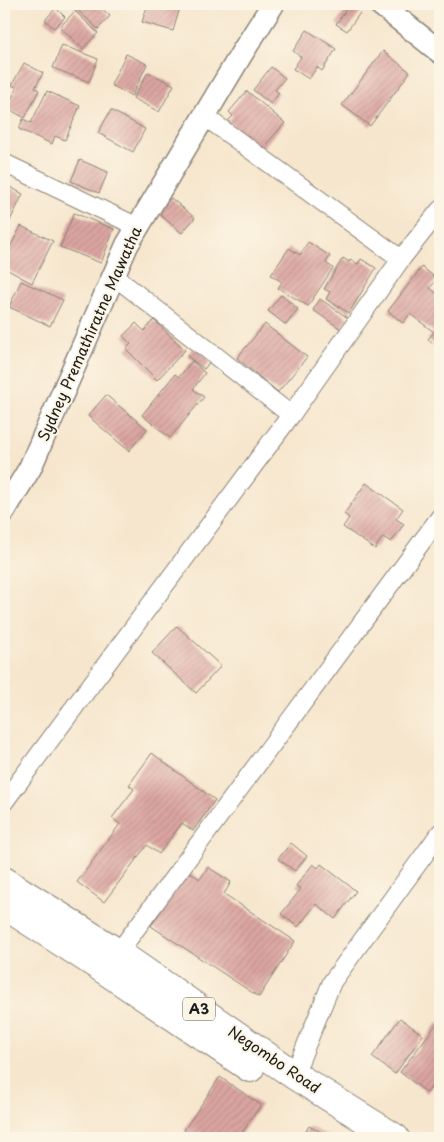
<svg xmlns="http://www.w3.org/2000/svg" width="444" height="1142" font-family="'Playpen Sans',sans-serif">
<style>
.building{fill:url(#building-hatch)}
.lines{fill:none;stroke-linecap:round;stroke-linejoin:round}
.minor-casing{stroke:#898174;stroke-width:20}
.tertiary-casing{stroke:#898174;stroke-width:25}
.trunk-casing{stroke:#898174;stroke-width:30}
.minor{stroke:#fff;stroke-width:18}
.tertiary{stroke:#fff;stroke-width:22}
.trunk{stroke:#fff;stroke-width:28}
.labels{text-anchor:middle;stroke-width:4;stroke-linejoin:round;paint-order:stroke}
.shield{fill:#fcf5e5;stroke:#5f5d58;stroke-width:1}
.shield-label{font-size:14px;font-weight:bold;fill:#1c1c1c}
.street-label{font-size:15px;fill:#1c1c1c;stroke:#fcf5e5}
</style>
<defs>
<pattern id="building-hatch" width="6" height="6" patternUnits="userSpaceOnUse" patternTransform="scale(1.25)"><rect width="6" height="6" fill="#dba5a1"/><path d="M-1 1l2-2M0 6l6-6M5 7l2-2" fill="none" stroke="#bb8d8a"/></pattern>
</defs>
<rect width="100%" height="100%" fill="#fcf5e5"/>
<filter id="ink" filterUnits="userSpaceOnUse"><feTurbulence type="fractalNoise" baseFrequency=".02" numOctaves="2"/><feDisplacementMap in="SourceGraphic" scale="10" xChannelSelector="R" yChannelSelector="G"/><feConvolveMatrix kernelMatrix="1 2 1 2 8 2 1 2 1" color-interpolation-filters="sRGB"/></filter>
<filter id="wash" filterUnits="userSpaceOnUse"><feTurbulence type="fractalNoise" baseFrequency=".0096" numOctaves="4" result="noise"/><feDisplacementMap in="SourceGraphic" scale="20" xChannelSelector="R" yChannelSelector="G"/><feGaussianBlur stdDeviation="1.12" result="paint"/><feColorMatrix in="noise" values="0 0 0 0 0 0 0 0 0 0 0 0 0 0 0 0 0 1.4 0 .05"/><feComposite in="paint" operator="in"/></filter>
<g filter="url(#wash)">
<rect width="100%" height="100%" fill="#f6e6cd"/>
<g id="blocks">
<g class="building">
<polygon points="71,4 97,4 110,16 98,29"/>
<polygon points="148,4 181,4 173,31 142,22"/>
<polygon points="350,4 353,4 362,10 347,31 336,24"/>
<polygon points="56,8 65,17 54,28 45,20"/>
<polygon points="75,11 98,33 83,49 60,27"/>
<polygon points="307,30 336,49 322,71 317,67 309,79 293,69 301,57 293,51"/>
<polygon points="62,45 98,59 89,82 53,68"/>
<polygon points="383,51 410,72 370,126 342,105"/>
<polygon points="126,54 147,64 132,96 111,85"/>
<polygon points="24,63 43,73 35,88 39,90 25,118 7,108 17,88 12,85"/>
<polygon points="271,67 285,78 275,90 279,93 271,104 253,90"/>
<polygon points="148,72 174,85 159,112 133,98"/>
<polygon points="47,91 80,106 65,140 55,136 52,144 19,129 23,119 31,123"/>
<polygon points="247,91 285,123 258,153 234,132 237,129 228,121 233,116 229,112"/>
<polygon points="111,110 145,129 133,152 98,133"/>
<polygon points="80,160 108,172 99,193 71,181"/>
<polygon points="8,186 23,194 4,233 4,195"/>
<polygon points="171,198 195,218 182,233 158,213"/>
<polygon points="74,213 114,229 101,263 60,247"/>
<polygon points="21,226 53,241 32,283 4,268 4,259"/>
<polygon points="308,242 330,256 326,263 333,268 308,306 278,288 282,282 271,275 289,248 300,255"/>
<polygon points="343,258 349,262 350,260 358,264 361,259 376,268 349,313 326,299 330,292 324,289"/>
<polygon points="422,267 437,279 430,288 440,296 440,348 428,339 434,332 410,314 403,323 388,311"/>
<polygon points="21,281 63,300 50,326 9,307"/>
<polygon points="281,295 298,309 286,325 268,311"/>
<polygon points="320,299 348,318 341,329 313,310"/>
<polygon points="154,320 185,350 157,380 126,349 131,344 123,336 136,323 144,331"/>
<polygon points="265,324 307,357 278,392 237,358"/>
<polygon points="195,347 211,360 204,369 187,356"/>
<polygon points="192,361 205,373 193,389 204,397 170,438 142,415 175,374 179,377"/>
<polygon points="106,395 147,429 129,451 88,416"/>
<polygon points="366,483 403,509 396,519 404,524 391,542 383,537 375,549 343,527 349,518 344,514"/>
<polygon points="177,626 221,666 196,693 152,653"/>
<polygon points="152,753 215,800 193,831 182,823 159,854 147,845 104,902 77,882 120,824 112,818 134,789 129,785"/>
<polygon points="291,843 307,856 295,871 278,859"/>
<polygon points="313,864 318,868 321,864 356,891 335,919 316,904 298,927 281,914 301,889 296,886"/>
<polygon points="208,867 231,882 224,894 295,941 259,997 151,926 188,871 200,879"/>
<polygon points="400,1018 423,1035 395,1074 372,1057"/>
<polygon points="438,1022 440,1023 440,1076 427,1093 400,1072"/>
<polygon points="220,1077 261,1105 238,1138 195,1138 184,1130"/>
<polygon points="309,1126 333,1138 302,1138"/>
</g>
</g>
</g>
<g filter="url(#ink)">
<use href="#blocks" fill-opacity="0" stroke="#898174" stroke-width="1"/>
<g class="lines">
<defs>
<g id="minor">
<polyline points="204,116 401,259"/>
<polyline points="4,163 138,227"/>
<polyline points="114,276 291,415"/>
<polyline points="4,802 291,415 401,259 440,210"/>
<polyline points="118,953 440,517"/>
<polyline points="294,1075 332,982 440,833"/>
</g>
<g id="tertiary">
<polyline points="380,4 440,52"/>
<polyline points="4,511 30,468 127,245 242,53 273,4"/>
</g>
<g id="trunk">
<polyline points="4,881 118,953 294,1075 395,1138"/>
<polyline points="4,905 100,967 250,1068"/>
</g>
</defs>
<use href="#minor" class="minor-casing"/>
<use href="#tertiary" class="tertiary-casing"/>
<use href="#trunk" class="trunk-casing"/>
<use href="#minor" class="minor"/>
<use href="#tertiary" class="tertiary"/>
<use href="#trunk" class="trunk"/>
</g>
</g>
<g class="labels">
<rect class="shield" x="183" y="997.5" width="32" height="23" rx="4"/>
<g class="shield-label">
<text x="199" y="1014">A3</text>
</g>
<g class="street-label">
<text transform="translate(90 334) rotate(-66)" y="5">Sydney Premathiratne Mawatha</text>
<text transform="translate(274 1060) rotate(34)" y="5">Negombo Road</text>
</g>
</g>
<rect width="444" height="1142" fill="none" stroke="#fcf5e5" stroke-width="20"/>
</svg>
